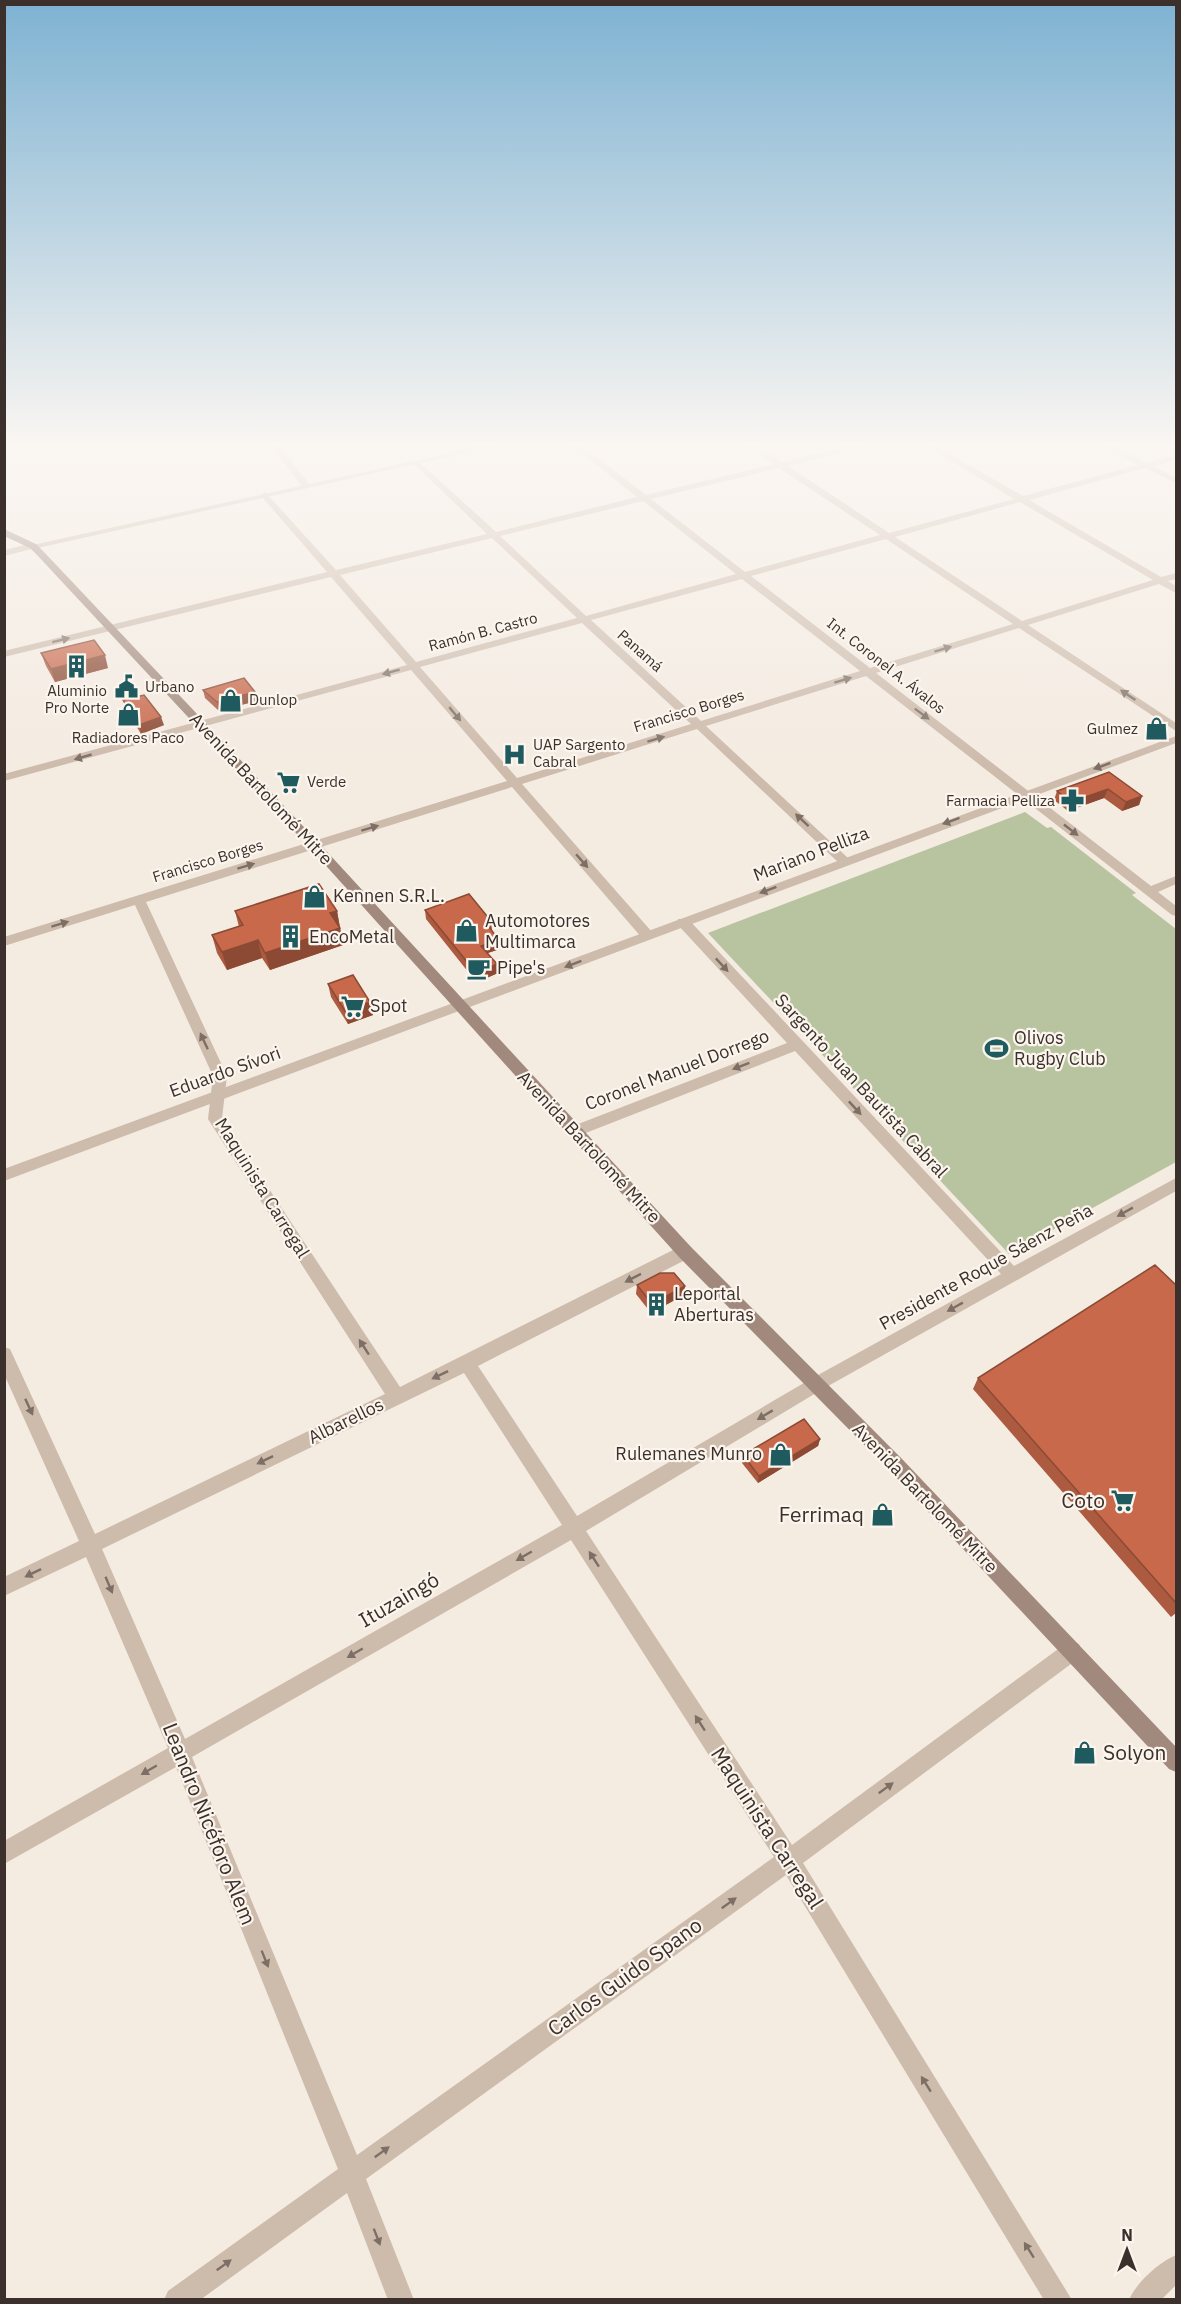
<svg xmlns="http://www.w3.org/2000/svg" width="1181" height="2304" font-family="'IBM Plex Sans',sans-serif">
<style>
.green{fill:#b8c4a0}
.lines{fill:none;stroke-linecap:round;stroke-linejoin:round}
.minor{fill:#cdbbac;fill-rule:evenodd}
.tertiary{fill:#cdbbac;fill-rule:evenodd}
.secondary{fill:#a18a7d;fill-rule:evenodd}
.wall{fill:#ac5a40}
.shaded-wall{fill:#8c4a34}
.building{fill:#c8694b;stroke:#8c4a34;stroke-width:1.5}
.oneway{fill:#7d6f65}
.labels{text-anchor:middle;stroke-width:4.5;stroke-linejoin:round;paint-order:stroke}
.far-street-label{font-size:15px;fill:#3b302b;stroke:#fbf5ee}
.far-poi-label{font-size:15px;fill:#3b302b;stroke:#fbf5ee;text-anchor:start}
.street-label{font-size:18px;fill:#3b302b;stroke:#fbf5ee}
.poi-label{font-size:18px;fill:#3b302b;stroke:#fbf5ee;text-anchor:start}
.near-poi-label{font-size:21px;fill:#3b302b;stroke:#fbf5ee;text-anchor:end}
.near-street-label{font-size:21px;fill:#3b302b;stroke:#fbf5ee}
</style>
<rect width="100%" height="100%" fill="#f4ebe1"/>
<polygon class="green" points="1025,812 1047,828 1051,827 1136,893 1132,895 1176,929 1176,1162 1009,1254 708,933"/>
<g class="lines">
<g class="minor">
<polygon points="271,445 279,445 309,484 309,488 303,488"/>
<path d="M572,445h9l65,50 128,-31 -27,-19h9l26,17 71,-17h13l-78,21 101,67 125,-34 -89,-54h9l89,51 115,-31 -36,-20h10l34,18 30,-8v4l-23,7 23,12v5l-31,-15 -116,32 132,77 15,-4v6l-8,2 8,5v7l-17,-9 -131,41 148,98v8l-157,-103 -143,45 275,213 25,-10v8l-18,8 18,14v10l-4,-1 -306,-239 -160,50 142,132v6h-8l-143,-135 -175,55 130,148 1,3 -1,3h-10l-130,-151 -366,115 81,174 -5,42 178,269 279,-140 6,-2 6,2 2,5 -2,5 -213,109 99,150 232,-136 192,-106 -206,-223 -217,85h-10l-2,-4 2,-4 219,-85 -109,-118 -1,-3 1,-3h10l326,347 162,-88v13l-355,199 -235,141 206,314 273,-201 7,-3 7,3 3,7 -3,7 -276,205 269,437h-28l-258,-425 -420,304 48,121h-26l-41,-107 -147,107h-36l4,-9 170,-122 -162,-402 -172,97v-23l164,-93 -82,-191 -82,39v-19l75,-36 -75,-167v-27l6,2 85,185 290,-140 -177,-275 5,-43 -78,-171 -131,41v-9l503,-156 -96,-111 -407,111v-7l403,-109 -76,-88 -327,80v-6l323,-79 -65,-75 -1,-2 4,-3 71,78 151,-36 -73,-70 -1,-2 4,-2 79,72 141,-35zM779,468l101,67 -135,37 -94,-73zM643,501l93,73 -150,42 -86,-80zM1020,502l133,78 -131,41 -127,-84zM492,538l85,80 -161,44 -76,-87zM886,539l127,85 -143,44 -119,-92zM742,579l118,92 -159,50 -110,-101zM582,623l109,101 -174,54 -97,-111zM464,1373l98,152 -377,214 -83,-190zM571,1540l203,317 -417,298 -165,-398z"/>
<polygon points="33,543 38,546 36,548 4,556 4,550"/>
<path d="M1176,2255v30l-15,15h-32c7,-17 30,-38 47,-45z"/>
</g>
<g class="tertiary">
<polygon points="487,445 501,445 33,549 28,546"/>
<polygon points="1176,736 1176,743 4,1181 4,1169"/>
</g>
<polygon class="secondary" points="4,529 36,544 44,552 318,842 691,1247 903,1460 1176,1747 1176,1772 1169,1769 891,1472 679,1257 310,848 38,556 30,548 4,536"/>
</g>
<g class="wall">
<polygon points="41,653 108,668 55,682 46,666"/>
<polygon points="203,690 255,692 256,701 219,711 205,698"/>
<polygon points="123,700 164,725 141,734 126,709"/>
<polygon points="1109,772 1142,796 1139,805 1122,811 1104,798 1068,811 1054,800 1057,791"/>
<polygon points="425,910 491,921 491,930 499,940 500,949 487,953 497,964 498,973 482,980 473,978 426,919"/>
<polygon points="235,911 337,911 343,945 270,970 262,958 227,970 217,953 212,935 239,927"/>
<polygon points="328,984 370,1002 373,1015 348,1024 331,997"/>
<polygon points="637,1285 685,1286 684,1295 651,1313 636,1294"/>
<polygon points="1176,1285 1176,1613 1171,1617 973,1389 978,1378"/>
<polygon points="820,1439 818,1446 758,1483 742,1463 743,1455"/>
</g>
<g class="shaded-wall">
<polygon points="105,655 108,668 55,682 51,669"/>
<polygon points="255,692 256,701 219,711 217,702"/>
<polygon points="161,717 164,725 141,734 139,725"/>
<polygon points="1108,789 1104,798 1068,811 1071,802"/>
<polygon points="1142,796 1139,805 1122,811 1126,802"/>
<polygon points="337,911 343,945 270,970 265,953 330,913"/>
<polygon points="491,921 492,930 487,932 486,923"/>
<polygon points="258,940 262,958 227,970 222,952"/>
<polygon points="499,940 500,949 482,955 481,946"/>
<polygon points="497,964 498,973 482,980 481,971"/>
<polygon points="370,1002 373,1015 348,1024 345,1011"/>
<polygon points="685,1286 684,1295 651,1313 652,1304"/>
<polygon points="820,1439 818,1446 758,1483 759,1476"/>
</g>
<g class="building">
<polygon points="94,640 105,655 51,669 41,653"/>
<polygon points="244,678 255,692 217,702 203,690"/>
<polygon points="144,695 161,717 139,725 123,700"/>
<polygon points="1109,772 1142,796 1126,802 1108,789 1071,802 1057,791"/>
<polygon points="319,884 337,911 330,913 340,928 265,953 258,940 222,952 212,935 243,925 235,911"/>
<polygon points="469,894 491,921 486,923 499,940 481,946 497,964 481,971 473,969 425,910"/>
<polygon points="353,975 370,1002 345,1011 328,984"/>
<polygon points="1155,1265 1176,1285 1176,1603 978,1378"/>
<polygon points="660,1273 674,1273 685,1286 652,1304 637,1285"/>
<polygon points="804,1419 820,1439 759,1476 743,1455"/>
</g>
<defs><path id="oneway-solid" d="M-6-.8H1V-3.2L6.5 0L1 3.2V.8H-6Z" transform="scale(1.5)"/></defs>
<g class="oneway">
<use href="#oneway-solid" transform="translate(61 640) rotate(-14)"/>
<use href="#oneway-solid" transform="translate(943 649) rotate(-17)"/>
<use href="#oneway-solid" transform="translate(391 672) rotate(165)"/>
<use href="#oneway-solid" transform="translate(843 680) rotate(-17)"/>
<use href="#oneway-solid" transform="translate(1128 695) rotate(-146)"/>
<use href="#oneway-solid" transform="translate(455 714) rotate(50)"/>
<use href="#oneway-solid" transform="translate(922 714) rotate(37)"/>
<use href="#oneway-solid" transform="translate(656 739) rotate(-17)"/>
<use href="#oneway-solid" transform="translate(83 757) rotate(164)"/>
<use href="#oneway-solid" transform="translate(1102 766) rotate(160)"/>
<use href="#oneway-solid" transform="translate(802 820) rotate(-137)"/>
<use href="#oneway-solid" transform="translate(951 821) rotate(160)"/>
<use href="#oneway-solid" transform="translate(370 828) rotate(-17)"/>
<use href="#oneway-solid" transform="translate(1071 830) rotate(38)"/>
<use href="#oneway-solid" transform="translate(582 861) rotate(49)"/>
<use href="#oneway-solid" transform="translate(246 866) rotate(-17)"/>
<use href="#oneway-solid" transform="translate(768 890) rotate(159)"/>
<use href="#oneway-solid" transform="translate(60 924) rotate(-17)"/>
<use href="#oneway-solid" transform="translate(573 964) rotate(159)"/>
<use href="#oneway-solid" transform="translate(722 965) rotate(47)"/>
<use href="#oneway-solid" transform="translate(204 1041) rotate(-115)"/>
<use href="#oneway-solid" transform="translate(741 1066) rotate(159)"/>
<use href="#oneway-solid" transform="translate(855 1108) rotate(47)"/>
<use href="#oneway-solid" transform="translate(1125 1212) rotate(151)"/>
<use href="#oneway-solid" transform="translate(633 1278) rotate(153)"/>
<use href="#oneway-solid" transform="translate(955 1307) rotate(151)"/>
<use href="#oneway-solid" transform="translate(364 1347) rotate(-123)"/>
<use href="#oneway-solid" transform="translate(440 1375) rotate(154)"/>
<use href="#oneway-solid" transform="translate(29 1407) rotate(65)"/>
<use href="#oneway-solid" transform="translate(765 1415) rotate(149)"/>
<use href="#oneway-solid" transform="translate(265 1460) rotate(154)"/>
<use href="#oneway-solid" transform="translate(524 1556) rotate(150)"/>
<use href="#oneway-solid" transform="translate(594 1559) rotate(-123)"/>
<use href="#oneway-solid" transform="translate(33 1573) rotate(154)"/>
<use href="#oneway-solid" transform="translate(109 1585) rotate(67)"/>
<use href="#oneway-solid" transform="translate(355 1653) rotate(150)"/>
<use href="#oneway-solid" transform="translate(700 1723) rotate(-123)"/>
<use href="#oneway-solid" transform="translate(149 1770) rotate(150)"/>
<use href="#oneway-solid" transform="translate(886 1788) rotate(-36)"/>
<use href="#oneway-solid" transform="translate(729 1903) rotate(-36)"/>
<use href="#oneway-solid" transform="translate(265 1959) rotate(68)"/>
<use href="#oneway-solid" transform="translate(926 2084) rotate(-122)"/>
<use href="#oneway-solid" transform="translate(382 2152) rotate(-36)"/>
<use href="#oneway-solid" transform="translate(377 2237) rotate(69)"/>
<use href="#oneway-solid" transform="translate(1029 2250) rotate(-122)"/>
<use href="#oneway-solid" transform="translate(224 2265) rotate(-36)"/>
</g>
<linearGradient id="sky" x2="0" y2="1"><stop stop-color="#7eb2d2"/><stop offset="0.58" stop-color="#faf6f2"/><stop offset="1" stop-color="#faf6f2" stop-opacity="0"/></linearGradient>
<rect width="1181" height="767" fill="url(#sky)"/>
<defs>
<symbol id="building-bare" viewBox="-9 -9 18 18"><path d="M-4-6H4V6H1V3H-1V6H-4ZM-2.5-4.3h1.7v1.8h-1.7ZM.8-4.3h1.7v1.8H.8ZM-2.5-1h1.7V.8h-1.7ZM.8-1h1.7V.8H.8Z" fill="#1f5a5e" stroke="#fbf5ee" stroke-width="2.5" paint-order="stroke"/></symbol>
<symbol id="civic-bare" viewBox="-9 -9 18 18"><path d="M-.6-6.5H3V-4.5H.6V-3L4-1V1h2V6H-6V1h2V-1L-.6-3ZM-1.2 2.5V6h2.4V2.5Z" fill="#1f5a5e" stroke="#fbf5ee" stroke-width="2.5" paint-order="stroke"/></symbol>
<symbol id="shop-bare" viewBox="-9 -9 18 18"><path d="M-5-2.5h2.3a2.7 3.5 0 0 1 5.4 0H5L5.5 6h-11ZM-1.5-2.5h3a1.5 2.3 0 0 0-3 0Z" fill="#1f5a5e" stroke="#fbf5ee" stroke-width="2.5" paint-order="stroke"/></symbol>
<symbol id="hospital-bare" viewBox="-9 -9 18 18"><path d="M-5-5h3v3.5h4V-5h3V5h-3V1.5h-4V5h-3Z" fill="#1f5a5e" stroke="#fbf5ee" stroke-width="2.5" paint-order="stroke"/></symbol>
<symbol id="supermarket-bare" viewBox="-9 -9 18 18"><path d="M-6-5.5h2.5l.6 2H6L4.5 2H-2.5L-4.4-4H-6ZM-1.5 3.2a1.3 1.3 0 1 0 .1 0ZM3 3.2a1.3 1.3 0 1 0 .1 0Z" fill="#1f5a5e" stroke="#fbf5ee" stroke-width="2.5" paint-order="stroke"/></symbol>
<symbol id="pharmacy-bare" viewBox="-9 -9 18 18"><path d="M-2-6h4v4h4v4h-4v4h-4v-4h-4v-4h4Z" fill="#1f5a5e" stroke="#fbf5ee" stroke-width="2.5" paint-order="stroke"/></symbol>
<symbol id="cafe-bare" viewBox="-9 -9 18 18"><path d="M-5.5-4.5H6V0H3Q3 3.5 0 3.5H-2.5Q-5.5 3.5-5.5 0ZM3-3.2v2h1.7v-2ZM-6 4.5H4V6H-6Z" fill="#1f5a5e" stroke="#fbf5ee" stroke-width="2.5" paint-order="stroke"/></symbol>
<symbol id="stadium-bare" viewBox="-9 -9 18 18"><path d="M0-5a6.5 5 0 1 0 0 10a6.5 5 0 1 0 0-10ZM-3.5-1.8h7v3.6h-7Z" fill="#1f5a5e" stroke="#fbf5ee" stroke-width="2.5" paint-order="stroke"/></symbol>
</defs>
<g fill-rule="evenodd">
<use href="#building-bare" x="60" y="650" width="33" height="33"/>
<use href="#civic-bare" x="110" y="670" width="33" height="33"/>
<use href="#shop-bare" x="214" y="684" width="33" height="33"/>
<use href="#shop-bare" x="112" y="698" width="33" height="33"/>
<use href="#shop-bare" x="1140" y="712" width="33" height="33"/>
<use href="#hospital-bare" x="498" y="738" width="33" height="33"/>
<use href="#supermarket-bare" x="272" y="766" width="33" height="33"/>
<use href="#pharmacy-bare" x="1056" y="784" width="33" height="33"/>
<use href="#shop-bare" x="298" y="880" width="33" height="33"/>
<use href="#shop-bare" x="450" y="914" width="33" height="33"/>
<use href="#building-bare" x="274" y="920" width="33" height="33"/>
<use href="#cafe-bare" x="462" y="952" width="33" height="33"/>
<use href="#supermarket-bare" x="336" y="990" width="33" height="33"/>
<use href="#stadium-bare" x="980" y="1032" width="33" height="33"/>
<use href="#building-bare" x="640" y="1288" width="33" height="33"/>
<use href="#shop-bare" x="764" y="1438" width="33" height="33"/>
<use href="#supermarket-bare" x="1106" y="1484" width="33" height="33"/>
<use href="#shop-bare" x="866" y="1498" width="33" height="33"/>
<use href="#shop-bare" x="1068" y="1736" width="33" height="33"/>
</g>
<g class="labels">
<g class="far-street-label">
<text transform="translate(483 632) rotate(-15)" y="5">Ramón B. Castro</text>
<text transform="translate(640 651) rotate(42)" y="5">Panamá</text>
<text transform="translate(886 666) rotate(38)" y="5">Int. Coronel A. Ávalos</text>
<text transform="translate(689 711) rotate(-17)" y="5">Francisco Borges</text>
<text transform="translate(208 861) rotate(-17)" y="5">Francisco Borges</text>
</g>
<g class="far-poi-label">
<text x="145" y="692">Urbano</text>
<text x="77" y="696" text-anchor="middle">Aluminio<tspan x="77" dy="17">Pro Norte</tspan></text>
<text x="249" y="705">Dunlop</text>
<text x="1138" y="734" text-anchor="end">Gulmez</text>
<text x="128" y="743" text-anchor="middle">Radiadores Paco</text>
<text x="533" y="750">UAP Sargento<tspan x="533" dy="17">Cabral</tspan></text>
<text x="307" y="787">Verde</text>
<text x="1055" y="806" text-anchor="end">Farmacia Pelliza</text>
</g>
<g class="street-label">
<text transform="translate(261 789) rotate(47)" y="6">Avenida Bartolomé Mitre</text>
<text transform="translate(811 854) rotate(-21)" y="6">Mariano Pelliza</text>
<text transform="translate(677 1070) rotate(-21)" y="6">Coronel Manuel Dorrego</text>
<text transform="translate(225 1072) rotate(-20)" y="6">Eduardo Sívori</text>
<text transform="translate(861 1086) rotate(47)" y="6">Sargento Juan Bautista Cabral</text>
<text transform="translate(589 1147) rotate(47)" y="6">Avenida Bartolomé Mitre</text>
<text transform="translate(262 1188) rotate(58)" y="6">Maquinista Carregal</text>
<text transform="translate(986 1267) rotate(-29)" y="6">Presidente Roque Sáenz Peña</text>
<text transform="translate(346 1421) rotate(-26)" y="6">Albarellos</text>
<text transform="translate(925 1498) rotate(46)" y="6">Avenida Bartolomé Mitre</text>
</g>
<g class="poi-label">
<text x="333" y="902">Kennen S.R.L.</text>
<text x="485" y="927">Automotores<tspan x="485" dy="21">Multimarca</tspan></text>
<text x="309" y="943">EncoMetal</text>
<text x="497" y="974">Pipe's</text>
<text x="370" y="1012">Spot</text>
<text x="1014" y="1044">Olivos<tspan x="1014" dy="21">Rugby Club</tspan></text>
<text x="674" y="1300">Leportal<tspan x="674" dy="21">Aberturas</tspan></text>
<text x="762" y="1460" text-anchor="end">Rulemanes Munro</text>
</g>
<g class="near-poi-label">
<text x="1105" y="1508">Coto</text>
<text x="864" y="1522">Ferrimaq</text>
<text x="1103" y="1760" text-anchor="start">Solyon</text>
</g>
<g class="near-street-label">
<text transform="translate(399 1600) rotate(-30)" y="7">Ituzaingó</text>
<text transform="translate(209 1824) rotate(68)" y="7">Leandro Nicéforo Alem</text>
<text transform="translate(767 1828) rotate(57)" y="7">Maquinista Carregal</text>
<text transform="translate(625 1977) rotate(-36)" y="7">Carlos Guido Spano</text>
</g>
</g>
<rect width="1181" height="2304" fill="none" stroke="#3b302b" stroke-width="12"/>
<g transform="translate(1127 2250)" stroke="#fbf5ee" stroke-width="4.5" paint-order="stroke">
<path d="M0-4.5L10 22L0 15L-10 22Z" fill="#3b302b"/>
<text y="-9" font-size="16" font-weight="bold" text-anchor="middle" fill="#3b302b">N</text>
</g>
</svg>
